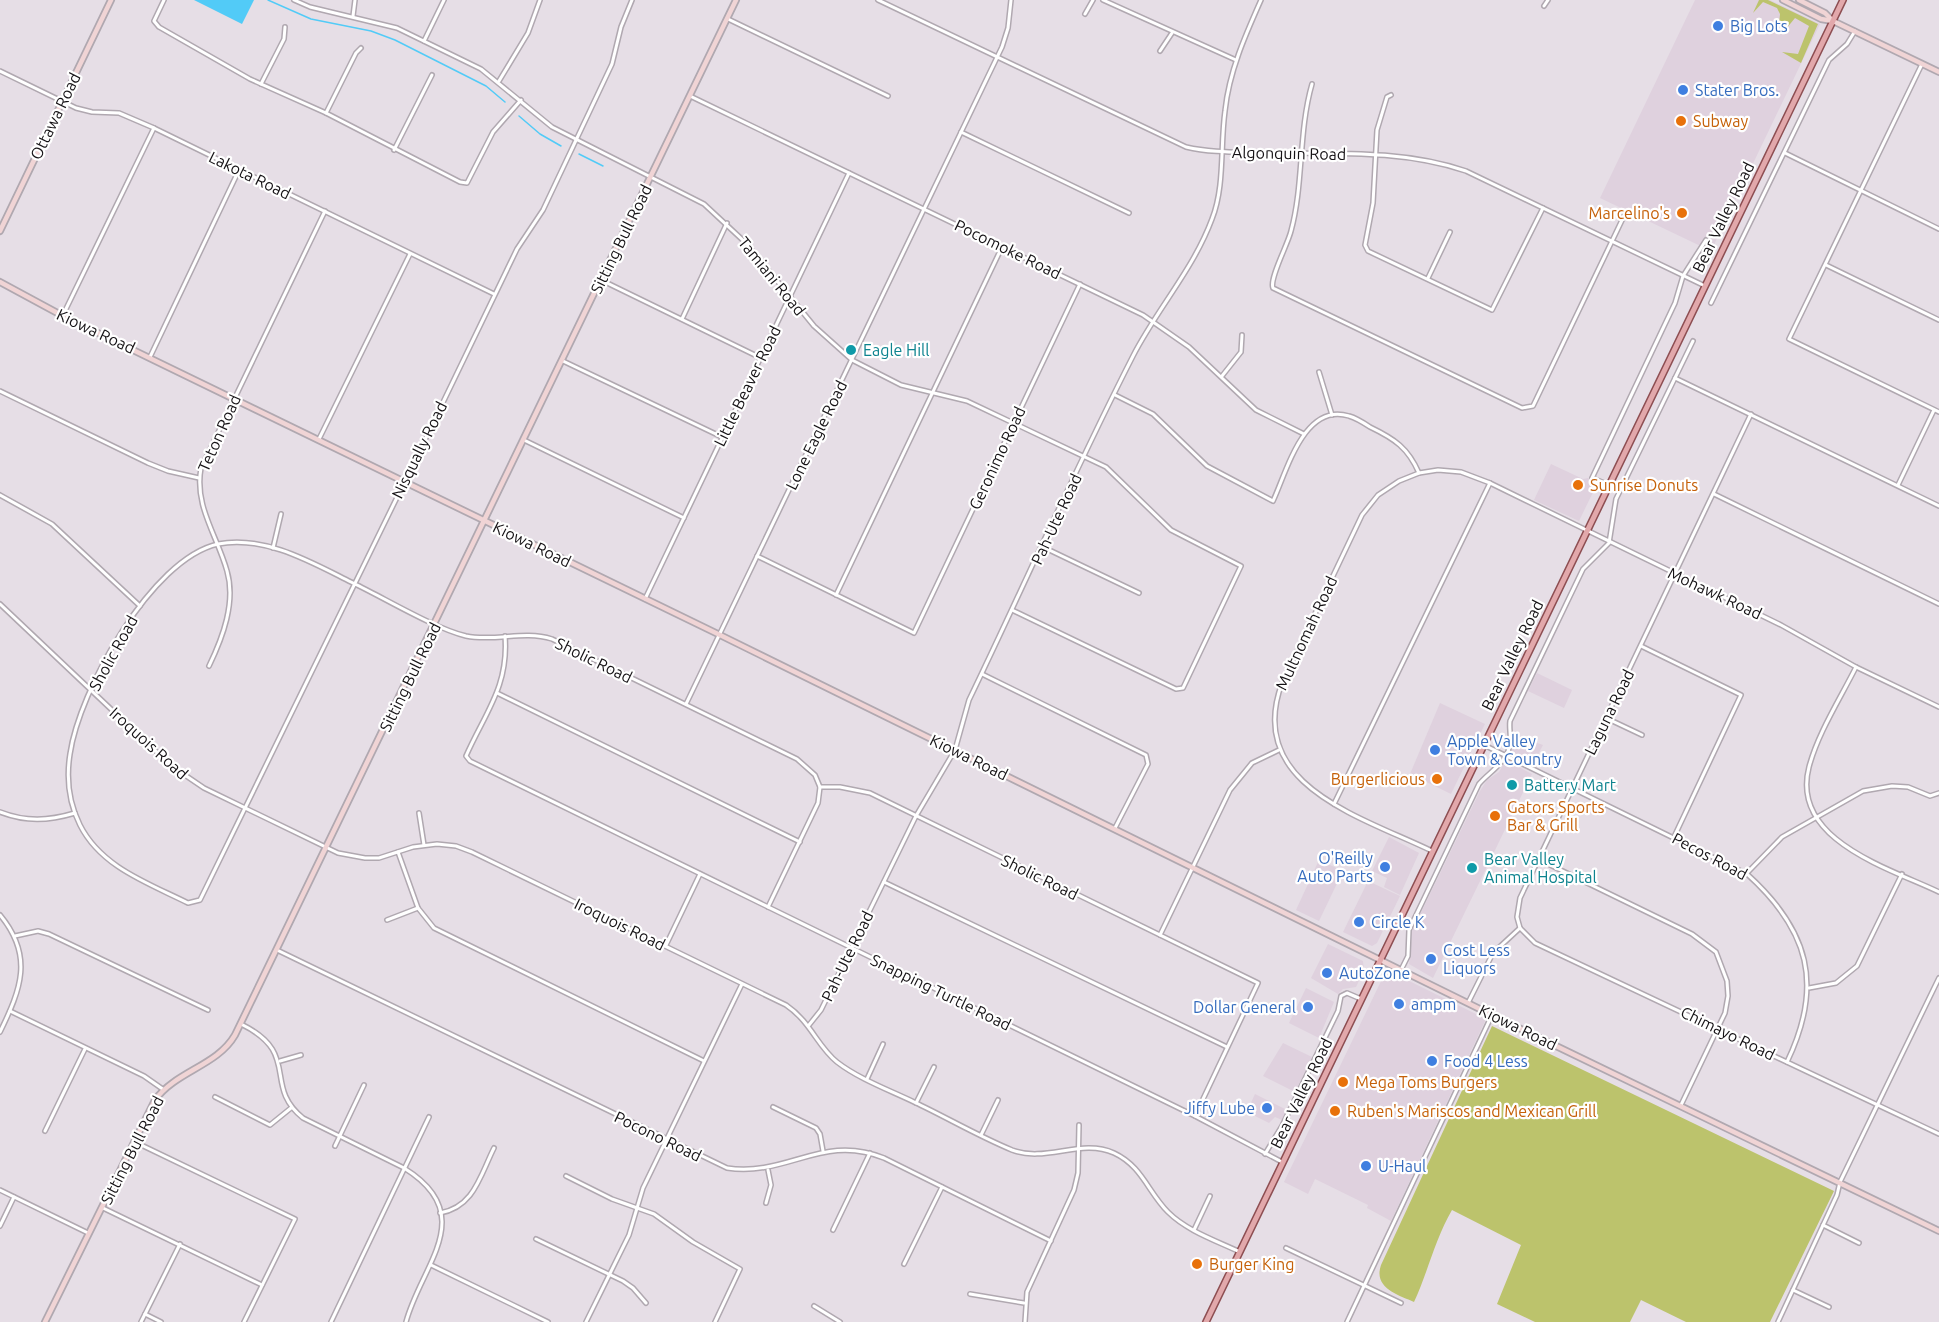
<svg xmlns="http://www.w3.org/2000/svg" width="1939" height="1322" font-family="Ubuntu,sans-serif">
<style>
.built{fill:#dfd1de}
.green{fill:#bcc36c}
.water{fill:#52cbf7}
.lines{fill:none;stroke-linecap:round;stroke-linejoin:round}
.stream{stroke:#52cbf7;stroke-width:1.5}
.street-casing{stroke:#b0a8b0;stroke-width:6}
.secondary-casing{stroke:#b0a8b0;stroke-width:8}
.primary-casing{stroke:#8d4e52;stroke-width:8}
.street{stroke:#fff;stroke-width:3}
.secondary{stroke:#f0d4d5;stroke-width:4.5}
.primary{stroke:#e2a8ab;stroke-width:5}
.shop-dot{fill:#3f7fe0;stroke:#fff;stroke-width:2}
.food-dot{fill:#e8710a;stroke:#fff;stroke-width:2}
.culture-dot{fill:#0f9aa8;stroke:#fff;stroke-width:2}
.labels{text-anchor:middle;stroke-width:4.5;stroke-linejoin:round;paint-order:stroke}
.shop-label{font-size:16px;fill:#366cbe;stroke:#fff;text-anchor:start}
.street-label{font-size:16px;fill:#151215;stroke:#fff}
.food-label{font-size:16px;fill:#c56008;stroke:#fff;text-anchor:start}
.culture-label{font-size:16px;fill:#0d838f;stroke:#fff;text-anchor:start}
</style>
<rect width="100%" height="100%" fill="#e6dee6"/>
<g class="built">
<polygon points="1695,0 1770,0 1820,24 1711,251 1600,198"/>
<polygon points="1551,464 1583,479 1588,478 1596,486 1579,521 1534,500"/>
<polygon points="1537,673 1572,690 1564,708 1528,691"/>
<polygon points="1440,703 1485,724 1451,794 1410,774"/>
<polygon points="1513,734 1543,745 1532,766 1511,754"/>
<polygon points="1506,760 1532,774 1433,978 1409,964 1412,931 1480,791 1487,780 1499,772"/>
<polygon points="1389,837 1419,853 1400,895 1384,887 1387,878 1372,871"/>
<polygon points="1319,860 1343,871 1319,921 1296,910"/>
<polygon points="1368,881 1400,896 1377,943 1372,946 1343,932"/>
<polygon points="1328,944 1363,961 1364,970 1356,987 1343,989 1338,994 1311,978"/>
<polygon points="1391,972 1486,1019 1391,1221 1367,1208 1368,1205 1315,1179 1308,1194 1284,1182 1384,975"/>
<polygon points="1306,988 1334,1002 1319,1038 1289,1023"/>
<polygon points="1283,1043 1312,1057 1295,1092 1263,1076"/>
<polygon points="1255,1094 1287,1110 1282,1120 1275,1117 1269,1123 1253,1115 1252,1109 1249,1107"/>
</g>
<g class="green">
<polygon points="1759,0 1768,0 1818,24 1801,63 1782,52 1798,54 1809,26 1795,18 1786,29 1779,25 1780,14 1777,8 1763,2 1753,13"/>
<path d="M1492,1026l342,165 -64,131h-84l-45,-22 -11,22h-95l-38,-18 24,-59 -69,-35c-17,29 -24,62 -38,92 -16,-7 -41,-14 -33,-37z"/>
</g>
<polygon class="water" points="194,0 254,0 242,24"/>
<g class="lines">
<g class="stream">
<polyline points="268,0 311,19 371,31 395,40 486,86 505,102"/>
<polyline points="519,116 540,134 561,146"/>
<polyline points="579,154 603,166"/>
</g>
<defs>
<g id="street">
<polyline points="164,0 154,21 159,27 250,79 326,113 460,182 467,183 493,132 521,100"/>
<polyline points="294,0 310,7 397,28 481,69 552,127 704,204 747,244 814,326 852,360 901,385 967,401 1106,467 1171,530 1241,566 1183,688 1176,689 1012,610"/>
<path d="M632,0l-11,27 -9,37 -69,146 -26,39 -110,228 -207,423 -12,3c-40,-20 -87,-36 -108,-78 -11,-22 -14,-46 -10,-71 9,-63 81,-195 148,-210 47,-9 93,18 133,38l6,3c29,14 79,44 109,51 29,6 57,-6 86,3l245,120 18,16 5,12h20l30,6 388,190 -63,133"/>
<path d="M878,0l308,147c26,6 52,5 78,6 69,1 137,-4 202,18l239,115"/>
<polyline points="1103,0 1236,60"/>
<polyline points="1544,6 1548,0"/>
<polyline points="1085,14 1093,0"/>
<polyline points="353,16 355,0"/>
<polyline points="728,19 888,96"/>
<polyline points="424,41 444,0"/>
<polyline points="1160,51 1172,33"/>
<polyline points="1922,64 1789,339 1939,412"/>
<polyline points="0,71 76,108 92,112 119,113 154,128 494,294"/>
<polyline points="499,81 528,33 540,0"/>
<polyline points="261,84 284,39 285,27"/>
<path d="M1312,84c-14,49 -8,99 -21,147 -3,13 -22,48 -18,57l249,120 11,-2 91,-190"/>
<polyline points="1391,95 1387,97 1377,130 1373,203 1365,245 1368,251 1492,310 1543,208"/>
<polyline points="690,96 1143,315 1189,347 1256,410 1304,434"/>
<polyline points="326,113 356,53 361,48"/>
<polyline points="961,132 1129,213"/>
<polyline points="394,150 432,75"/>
<polyline points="1785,153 1939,229"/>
<polyline points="1826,265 1939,320"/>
<polyline points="1428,278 1450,232"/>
<polyline points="601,280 761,358"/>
<polyline points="1711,303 1829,60 1847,44 1855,31"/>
<polyline points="63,315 154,128"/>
<polyline points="682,319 727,223"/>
<polyline points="150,357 239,170"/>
<polyline points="563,361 722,437"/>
<polyline points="1319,372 1332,415"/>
<polyline points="1222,376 1241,352 1242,335"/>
<polyline points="1675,378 1939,506"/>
<polyline points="0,391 148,463 168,471 199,478"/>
<path d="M1115,395l38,19 54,52 66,35c14,-30 31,-99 76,-85 7,2 15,7 21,11 25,12 38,21 49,46"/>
<polyline points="319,439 410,254"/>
<polyline points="524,440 684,518"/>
<polyline points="1609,485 1592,478 1675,303 1683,276 1706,240"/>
<polyline points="1898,485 1934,410"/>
<polyline points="1714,494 1939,604"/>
<polyline points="0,495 52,524 140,606"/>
<polyline points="1043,547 1139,593"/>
<polyline points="273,548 281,514"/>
<polyline points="757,556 914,633 1080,284"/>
<polyline points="836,595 1002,247"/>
<polyline points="645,599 849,173"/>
<path d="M0,604l150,142 26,23 28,19 134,65 27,5h14l34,-11 24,-3 19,2 16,6 314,153c25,17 31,41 51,57 22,17 52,28 77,40 32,15 64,34 98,48 34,13 69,-12 102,3 28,13 34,39 54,59 19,19 49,29 72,40"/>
<path d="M505,636c4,50 -20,77 -39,120l4,5 725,355 87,46"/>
<polyline points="1641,646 1741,695 1674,837"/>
<path d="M209,666c14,-29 27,-64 18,-95 -10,-36 -33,-65 -26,-103l124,-257"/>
<path d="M1856,667c-16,32 -38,66 -47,100 -19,73 80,101 130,125"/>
<polyline points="982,674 1146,755 1148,764 1115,828"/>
<polyline points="497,693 800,842"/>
<polyline points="686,704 1002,47 1008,28 1011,0"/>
<polyline points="1606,718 1642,735"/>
<path d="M1484,745l263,129c62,56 77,111 40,188"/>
<polyline points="1334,804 1490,483"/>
<path d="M0,812c26,10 48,9 75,1"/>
<polyline points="419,813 424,845"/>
<path d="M1432,851c-70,-34 -188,-66 -150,-168l80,-168 16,-20 21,-14 20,-8 19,-3 23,2 29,11 291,142 75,42 83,40"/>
<polyline points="398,852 418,908 434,928 704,1061"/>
<polyline points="1538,859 1692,934 1716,952 1727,981 1728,996 1725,1013 1681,1105"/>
<polyline points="1747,873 1782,837 1863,791 1892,786 1908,787 1930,796 1939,793"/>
<polyline points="884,882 1227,1047"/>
<polyline points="768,907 818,803 820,787"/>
<path d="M0,915c34,41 21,74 0,117"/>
<polyline points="387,920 418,908"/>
<polyline points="1520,928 1535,943 1939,1134"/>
<polyline points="1160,935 1230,790 1252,763 1279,750"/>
<polyline points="15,936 38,931 49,934 208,1010"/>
<polyline points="666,945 700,874"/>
<path d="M277,950l450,218c61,9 95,-35 157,-10l167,83"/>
<path d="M1401,970l7,-14 1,-26 70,-146c11,-13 31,-23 31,-43 1,-7 -1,-13 0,-20l73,-152 26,-26 7,-44 77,-158"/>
<polyline points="1809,988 1836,983 1857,966 1902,874"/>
<polyline points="1468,1003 1493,953 1520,928 1517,917 1520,898 1751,414"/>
<polyline points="10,1011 144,1076 164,1090"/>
<path d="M241,1024c61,30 21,61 62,94l101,50c76,47 17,97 2,154"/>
<path d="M809,1025l12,-15 95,-194 39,-66 14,-50c55,-114 106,-231 164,-344 24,-47 60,-86 79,-137 13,-33 8,-72 13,-108 4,-39 20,-75 36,-111"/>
<polyline points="280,1061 301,1055"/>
<polyline points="867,1079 883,1044"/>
<polyline points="215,1097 270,1125 291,1108"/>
<polyline points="916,1103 934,1067"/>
<polyline points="773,1107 816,1128 820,1134 823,1151"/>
<polyline points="45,1131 85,1049"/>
<polyline points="981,1135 998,1100"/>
<polyline points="135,1142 295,1219 244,1322"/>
<polyline points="335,1146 364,1085"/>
<polyline points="1265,1154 1282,1126 1338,1011 1341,996 1347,993 1361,999"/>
<polyline points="566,1176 612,1199 654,1214 693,1242 740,1269 715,1322"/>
<polyline points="0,1190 88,1233"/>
<polyline points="766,1203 771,1185 768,1170"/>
<polyline points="103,1208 262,1285"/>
<path d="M440,1213c34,-6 40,-37 54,-65"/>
<polyline points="1823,1225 1859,1243"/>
<polyline points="0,1226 14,1197"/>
<polyline points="833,1230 870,1153"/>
<polyline points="1194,1230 1210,1196"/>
<polyline points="536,1239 623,1281 633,1288 646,1303"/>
<polyline points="1286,1248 1401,1303"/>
<polyline points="904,1264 942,1187"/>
<polyline points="431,1265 548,1322"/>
<polyline points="1793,1290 1829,1307"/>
<polyline points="970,1294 1024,1303"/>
<polyline points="814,1306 840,1322"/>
<polyline points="145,1314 161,1322"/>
<polyline points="141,1322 180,1244"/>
<polyline points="331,1322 429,1117"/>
<polyline points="586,1322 629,1235 643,1188 742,984"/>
<polyline points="1025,1322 1027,1292 1074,1190 1078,1173 1079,1125"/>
<polyline points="1347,1322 1492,1015"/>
<polyline points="1778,1322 1837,1195 1840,1182 1939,978"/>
</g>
<g id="secondary">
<polyline points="1783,0 1821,19 1833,21"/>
<polyline points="1799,0 1825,13 1833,21 1939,72"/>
<polyline points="0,231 111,0"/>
<polyline points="0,282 63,316 720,635 1492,1015 1939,1231"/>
<path d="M45,1322l110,-222c21,-29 62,-34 80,-65l501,-1035"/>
</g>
<polyline id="primary" points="1206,1322 1843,0"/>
</defs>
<use href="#street" class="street-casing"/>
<use href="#secondary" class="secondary-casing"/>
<use href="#primary" class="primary-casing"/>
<use href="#street" class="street"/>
<use href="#secondary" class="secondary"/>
<use href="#primary" class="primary"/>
</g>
<g class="shop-dot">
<circle cx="1718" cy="26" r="6"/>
<circle cx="1683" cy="90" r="6"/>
<circle cx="1435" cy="750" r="6"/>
<circle cx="1385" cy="867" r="6"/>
<circle cx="1359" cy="922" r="6"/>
<circle cx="1431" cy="959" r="6"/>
<circle cx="1327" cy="973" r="6"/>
<circle cx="1399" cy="1004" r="6"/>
<circle cx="1308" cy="1007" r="6"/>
<circle cx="1432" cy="1061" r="6"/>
<circle cx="1267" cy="1108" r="6"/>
<circle cx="1366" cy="1166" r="6"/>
</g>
<g class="food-dot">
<circle cx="1681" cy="121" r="6"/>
<circle cx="1682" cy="213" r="6"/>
<circle cx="1578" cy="485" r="6"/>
<circle cx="1437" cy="779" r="6"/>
<circle cx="1495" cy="816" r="6"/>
<circle cx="1343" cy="1082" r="6"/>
<circle cx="1335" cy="1111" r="6"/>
<circle cx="1197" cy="1264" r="6"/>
</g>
<g class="culture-dot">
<circle cx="851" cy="350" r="6"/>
<circle cx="1512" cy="785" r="6"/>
<circle cx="1472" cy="868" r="6"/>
</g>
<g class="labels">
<g class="shop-label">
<text x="1730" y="32">Big Lots</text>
<text x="1695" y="96">Stater Bros.</text>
<text x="1447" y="747">Apple Valley<tspan x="1447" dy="18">Town &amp; Country</tspan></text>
<text x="1373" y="864" text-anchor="end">O'Reilly<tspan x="1373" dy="18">Auto Parts</tspan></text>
<text x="1371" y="928">Circle K</text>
<text x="1443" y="956">Cost Less<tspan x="1443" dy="18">Liquors</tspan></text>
<text x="1339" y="979">AutoZone</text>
<text x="1411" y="1010">ampm</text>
<text x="1296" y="1013" text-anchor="end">Dollar General</text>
<text x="1444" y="1067">Food 4 Less</text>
<text x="1255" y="1114" text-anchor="end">Jiffy Lube</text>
<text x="1378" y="1172">U-Haul</text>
</g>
<g class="street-label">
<text transform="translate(55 116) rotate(-64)" y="6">Ottawa Road</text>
<text transform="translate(1289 153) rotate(1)" y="6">Algonquin Road</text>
<text transform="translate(250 175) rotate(26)" y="6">Lakota Road</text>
<text transform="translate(1723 217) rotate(-64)" y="6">Bear Valley Road</text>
<text transform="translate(621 239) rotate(-64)" y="6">Sitting Bull Road</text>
<text transform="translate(1008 249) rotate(26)" y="6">Pocomoke Road</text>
<text transform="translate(772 276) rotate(51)" y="6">Tamiani Road</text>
<text transform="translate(96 331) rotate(25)" y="6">Kiowa Road</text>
<text transform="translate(747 386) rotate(-64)" y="6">Little Beaver Road</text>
<text transform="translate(219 433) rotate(-66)" y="6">Teton Road</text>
<text transform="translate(816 435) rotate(-64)" y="6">Lone Eagle Road</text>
<text transform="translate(419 450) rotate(-64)" y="6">Nisqually Road</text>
<text transform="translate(997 458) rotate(-65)" y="6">Geronimo Road</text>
<text transform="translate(1056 519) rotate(-65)" y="6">Pah-Ute Road</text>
<text transform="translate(532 544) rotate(26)" y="6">Kiowa Road</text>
<text transform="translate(1715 593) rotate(25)" y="6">Mohawk Road</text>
<text transform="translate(1306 633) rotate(-65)" y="6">Multnomah Road</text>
<text transform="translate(113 653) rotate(-61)" y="6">Sholic Road</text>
<text transform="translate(1512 655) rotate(-64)" y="6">Bear Valley Road</text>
<text transform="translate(594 660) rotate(26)" y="6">Sholic Road</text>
<text transform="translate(410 677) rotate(-64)" y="6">Sitting Bull Road</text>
<text transform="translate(1609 712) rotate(-64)" y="6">Laguna Road</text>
<text transform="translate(149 743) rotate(42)" y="6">Iroquois Road</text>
<text transform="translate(969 757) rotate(26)" y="6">Kiowa Road</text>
<text transform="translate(1710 856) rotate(28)" y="6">Pecos Road</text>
<text transform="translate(1040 877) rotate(26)" y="6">Sholic Road</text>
<text transform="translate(620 924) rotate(26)" y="6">Iroquois Road</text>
<text transform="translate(847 956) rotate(-64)" y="6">Pah-Ute Road</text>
<text transform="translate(941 992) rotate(26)" y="6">Snapping Turtle Road</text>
<text transform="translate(1518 1027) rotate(26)" y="6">Kiowa Road</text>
<text transform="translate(1728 1033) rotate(26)" y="6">Chimayo Road</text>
<text transform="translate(1301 1093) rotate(-64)" y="6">Bear Valley Road</text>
<text transform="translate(658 1136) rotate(26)" y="6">Pocono Road</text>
<text transform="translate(132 1150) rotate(-63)" y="6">Sitting Bull Road</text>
</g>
<g class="food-label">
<text x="1693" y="127">Subway</text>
<text x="1670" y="219" text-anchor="end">Marcelino's</text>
<text x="1590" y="491">Sunrise Donuts</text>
<text x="1425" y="785" text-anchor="end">Burgerlicious</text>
<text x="1507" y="813">Gators Sports<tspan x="1507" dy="18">Bar &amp; Grill</tspan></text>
<text x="1355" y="1088">Mega Toms Burgers</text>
<text x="1347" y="1117">Ruben's Mariscos and Mexican Grill</text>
<text x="1209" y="1270">Burger King</text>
</g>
<g class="culture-label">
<text x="863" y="356">Eagle Hill</text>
<text x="1524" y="791">Battery Mart</text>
<text x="1484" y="865">Bear Valley<tspan x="1484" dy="18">Animal Hospital</tspan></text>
</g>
</g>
</svg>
